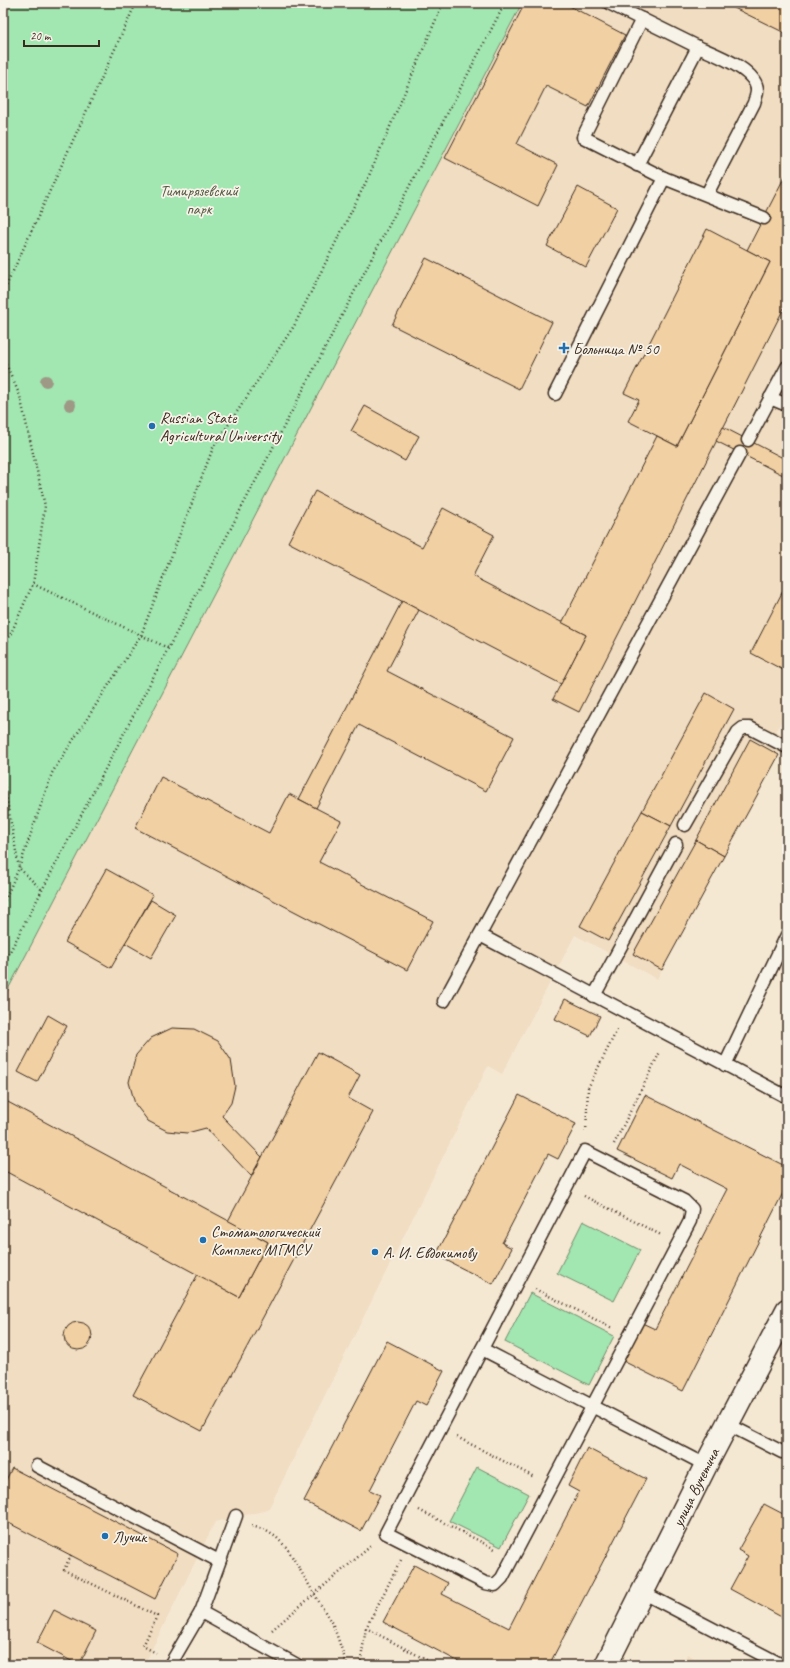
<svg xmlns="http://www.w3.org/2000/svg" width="790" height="1668" font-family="Caveat,sans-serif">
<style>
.built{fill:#f0ddc2}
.green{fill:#a2e6b2;stroke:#6e8868}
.building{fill:#f1d0a3;stroke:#3b2a1e}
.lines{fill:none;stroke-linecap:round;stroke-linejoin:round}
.lane-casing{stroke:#3b2a1e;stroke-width:15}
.street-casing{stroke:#3b2a1e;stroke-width:25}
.path{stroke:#3b2a1e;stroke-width:2.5;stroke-dasharray:1 3;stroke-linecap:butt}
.lane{stroke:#f7f3e8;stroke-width:12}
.street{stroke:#f7f3e8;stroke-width:22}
.tree{fill:#9d9984}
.poi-dot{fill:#1f6fb2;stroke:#f7f3e8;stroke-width:1.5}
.labels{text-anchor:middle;stroke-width:3.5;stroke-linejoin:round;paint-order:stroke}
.park-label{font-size:16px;fill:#555943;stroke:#f7f3e8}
.poi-label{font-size:16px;fill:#3b2a1e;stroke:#f7f3e8;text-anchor:start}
.street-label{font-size:16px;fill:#3b2a1e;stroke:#f7f3e8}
</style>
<rect width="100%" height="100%" fill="#f5e8d3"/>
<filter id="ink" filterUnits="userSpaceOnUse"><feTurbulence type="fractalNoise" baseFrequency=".025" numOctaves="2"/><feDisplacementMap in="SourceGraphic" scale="8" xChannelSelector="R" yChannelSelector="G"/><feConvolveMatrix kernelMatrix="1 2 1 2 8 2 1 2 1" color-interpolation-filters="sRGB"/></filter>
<g filter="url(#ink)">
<g class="built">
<polygon points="3,3 787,3 787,711 776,731 787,738 787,739 657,979 575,935 502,1074 488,1066 268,1510 215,1522 144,1665 3,1665"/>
<polygon points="687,1654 708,1665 682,1665"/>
</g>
<g class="green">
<polygon points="3,3 522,3 3,999"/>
<polygon points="583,1221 640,1250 614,1301 557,1273"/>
<polygon points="530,1293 614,1336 589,1385 505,1342"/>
<polygon points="477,1467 529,1494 501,1547 449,1521"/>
</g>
<g class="building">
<polygon points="525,3 564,3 625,35 588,107 546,86 517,144 558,165 538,206 445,158"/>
<polygon points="724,3 787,3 787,34"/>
<polygon points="787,172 787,302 579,712 553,699 586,635 562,623 657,436 677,446 770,262 747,250"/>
<polygon points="578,187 617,208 586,267 547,246"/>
<polygon points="707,229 770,262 677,446 628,421 639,400 624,393"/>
<polygon points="426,258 552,322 519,389 392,325"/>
<polygon points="365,406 419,436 405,461 351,431"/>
<polygon points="723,427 787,460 787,477 716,441"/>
<polygon points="315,491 422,547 443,508 494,535 473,576 586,635 561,684 288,542"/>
<polygon points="787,583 787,672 751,653"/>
<polygon points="402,601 419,610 387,671 514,737 486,791 359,725 316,808 299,799"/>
<polygon points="706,693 734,709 671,826 642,811"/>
<polygon points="750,739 779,755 724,856 696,840"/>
<polygon points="161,777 269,833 289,794 341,821 319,862 433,921 407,970 135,828"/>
<polygon points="642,811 671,826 608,941 580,926"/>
<polygon points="696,840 724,856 662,970 633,954"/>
<polygon points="106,869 153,895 111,968 65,942"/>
<polygon points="151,900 176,915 151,958 125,943"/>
<polygon points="565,999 600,1016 590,1036 555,1019"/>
<polygon points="48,1015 67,1026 37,1082 18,1072"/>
<polygon points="172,1028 194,1029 218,1041 231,1060 235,1086 231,1103 222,1116 262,1157 251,1176 206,1128 187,1133 167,1131 148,1121 135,1104 129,1082 136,1055 151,1038"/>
<polygon points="318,1052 360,1075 348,1098 373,1112 202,1431 133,1395 198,1274 239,1297 268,1242 228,1221"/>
<polygon points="519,1095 576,1124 558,1159 548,1154 502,1243 512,1248 493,1284 436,1255"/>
<polygon points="645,1095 787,1167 787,1185 683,1391 621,1360 640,1322 655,1329 727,1189 679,1164 672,1178 617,1151"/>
<polygon points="6,1101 268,1242 239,1297 3,1170 3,1106"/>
<circle cx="78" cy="1336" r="14"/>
<polygon points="387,1341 444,1371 426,1406 416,1401 370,1490 380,1495 361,1531 304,1501"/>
<polygon points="587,1448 646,1479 549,1665 465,1665 383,1622 414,1565 448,1583 442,1594 509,1628 579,1492 568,1486"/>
<polygon points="12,1468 178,1554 155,1599 3,1520 3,1486"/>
<polygon points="764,1504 787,1516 787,1620 730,1589 748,1556 738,1550"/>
<polygon points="54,1610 96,1631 79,1665 37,1643"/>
</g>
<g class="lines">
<defs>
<g id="lane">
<polyline points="609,3 698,47"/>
<polyline points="642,19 583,137 664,178"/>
<path d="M637,165l61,-118c16,7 60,23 59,44 0,4 -2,8 -3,12l-47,91"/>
<polyline points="555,394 664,178 764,218"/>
<polyline points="770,398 787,405"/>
<polyline points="748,440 787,367"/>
<polyline points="685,825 738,732 743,728 750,728 787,747"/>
<polyline points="480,935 787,1097"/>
<polyline points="594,996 676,844"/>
<polyline points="444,1001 740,453"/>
<polyline points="725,1065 787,935"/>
<polygon points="585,1151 684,1201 692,1209 690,1221 502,1578 495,1585 485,1583 386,1533"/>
<polyline points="482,1349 706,1465"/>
<polyline points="727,1424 782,1452"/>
<polyline points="37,1466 219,1561"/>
<polyline points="236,1516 201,1612 297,1665"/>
<polyline points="642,1592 782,1665"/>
<polyline points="170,1665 201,1612"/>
</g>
<g id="street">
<path id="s1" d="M606,1665l100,-200 81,-155"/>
</g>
</defs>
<use href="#lane" class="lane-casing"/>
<use href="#street" class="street-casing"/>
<g class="path">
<polyline points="3,293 136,3"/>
<polyline points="3,357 20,396 45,506 33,584 3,651"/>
<polyline points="33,584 168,648"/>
<polyline points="3,779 19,868 42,890"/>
<polyline points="3,904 19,868 52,773 141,635 213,448 294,326 368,178 443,3"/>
<polyline points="3,965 505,3"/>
<polyline points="586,1132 588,1088 618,1028"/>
<polyline points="614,1144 660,1052"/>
<polyline points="584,1196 661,1235"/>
<polyline points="535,1289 612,1328"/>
<polyline points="457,1437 534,1477"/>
<polyline points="419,1510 497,1550"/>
<polyline points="252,1526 265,1530 276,1537 287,1548 334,1627 347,1665"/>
<polyline points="71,1555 64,1570 157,1616 143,1646 156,1653"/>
<polyline points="401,1560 366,1628 436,1665"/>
<polyline points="272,1630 372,1545"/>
<polyline points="360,1665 366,1628"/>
</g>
<use href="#lane" class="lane"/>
<use href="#street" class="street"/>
</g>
<g class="tree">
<circle cx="46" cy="381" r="6"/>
<circle cx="70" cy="405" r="6"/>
</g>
</g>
<g class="poi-dot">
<path d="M562 342h4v4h4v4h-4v4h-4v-4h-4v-4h4z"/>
<circle cx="152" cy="426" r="4"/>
<circle cx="203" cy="1240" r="4"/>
<circle cx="375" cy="1252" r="4"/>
<circle cx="105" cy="1536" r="4"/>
</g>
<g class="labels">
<g class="park-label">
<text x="199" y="196">Тимирязевский<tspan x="199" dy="18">парк</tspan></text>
</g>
<g class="poi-label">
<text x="573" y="354">Больница № 50</text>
<text x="160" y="423">Russian State<tspan x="160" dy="18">Agricultural University</tspan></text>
<text x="211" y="1237">Стоматологический<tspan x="211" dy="18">Комплекс МГМСУ</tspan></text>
<text x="383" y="1258">А. И. Евдокимову</text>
<text x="113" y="1542">Лучик</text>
</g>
<g class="street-label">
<text dy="6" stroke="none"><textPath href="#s1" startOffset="199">улица Вучетича</textPath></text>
</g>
</g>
<rect width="790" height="1668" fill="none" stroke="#f7f3e8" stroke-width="16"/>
<rect x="8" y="8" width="774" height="1652" fill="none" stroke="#3b2a1e" stroke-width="1.5" filter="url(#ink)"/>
<path d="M24 40v6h75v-6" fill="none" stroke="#3b2a1e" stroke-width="2"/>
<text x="30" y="40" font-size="12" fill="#3b2a1e" stroke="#f7f3e8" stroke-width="3" paint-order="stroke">20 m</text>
</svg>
